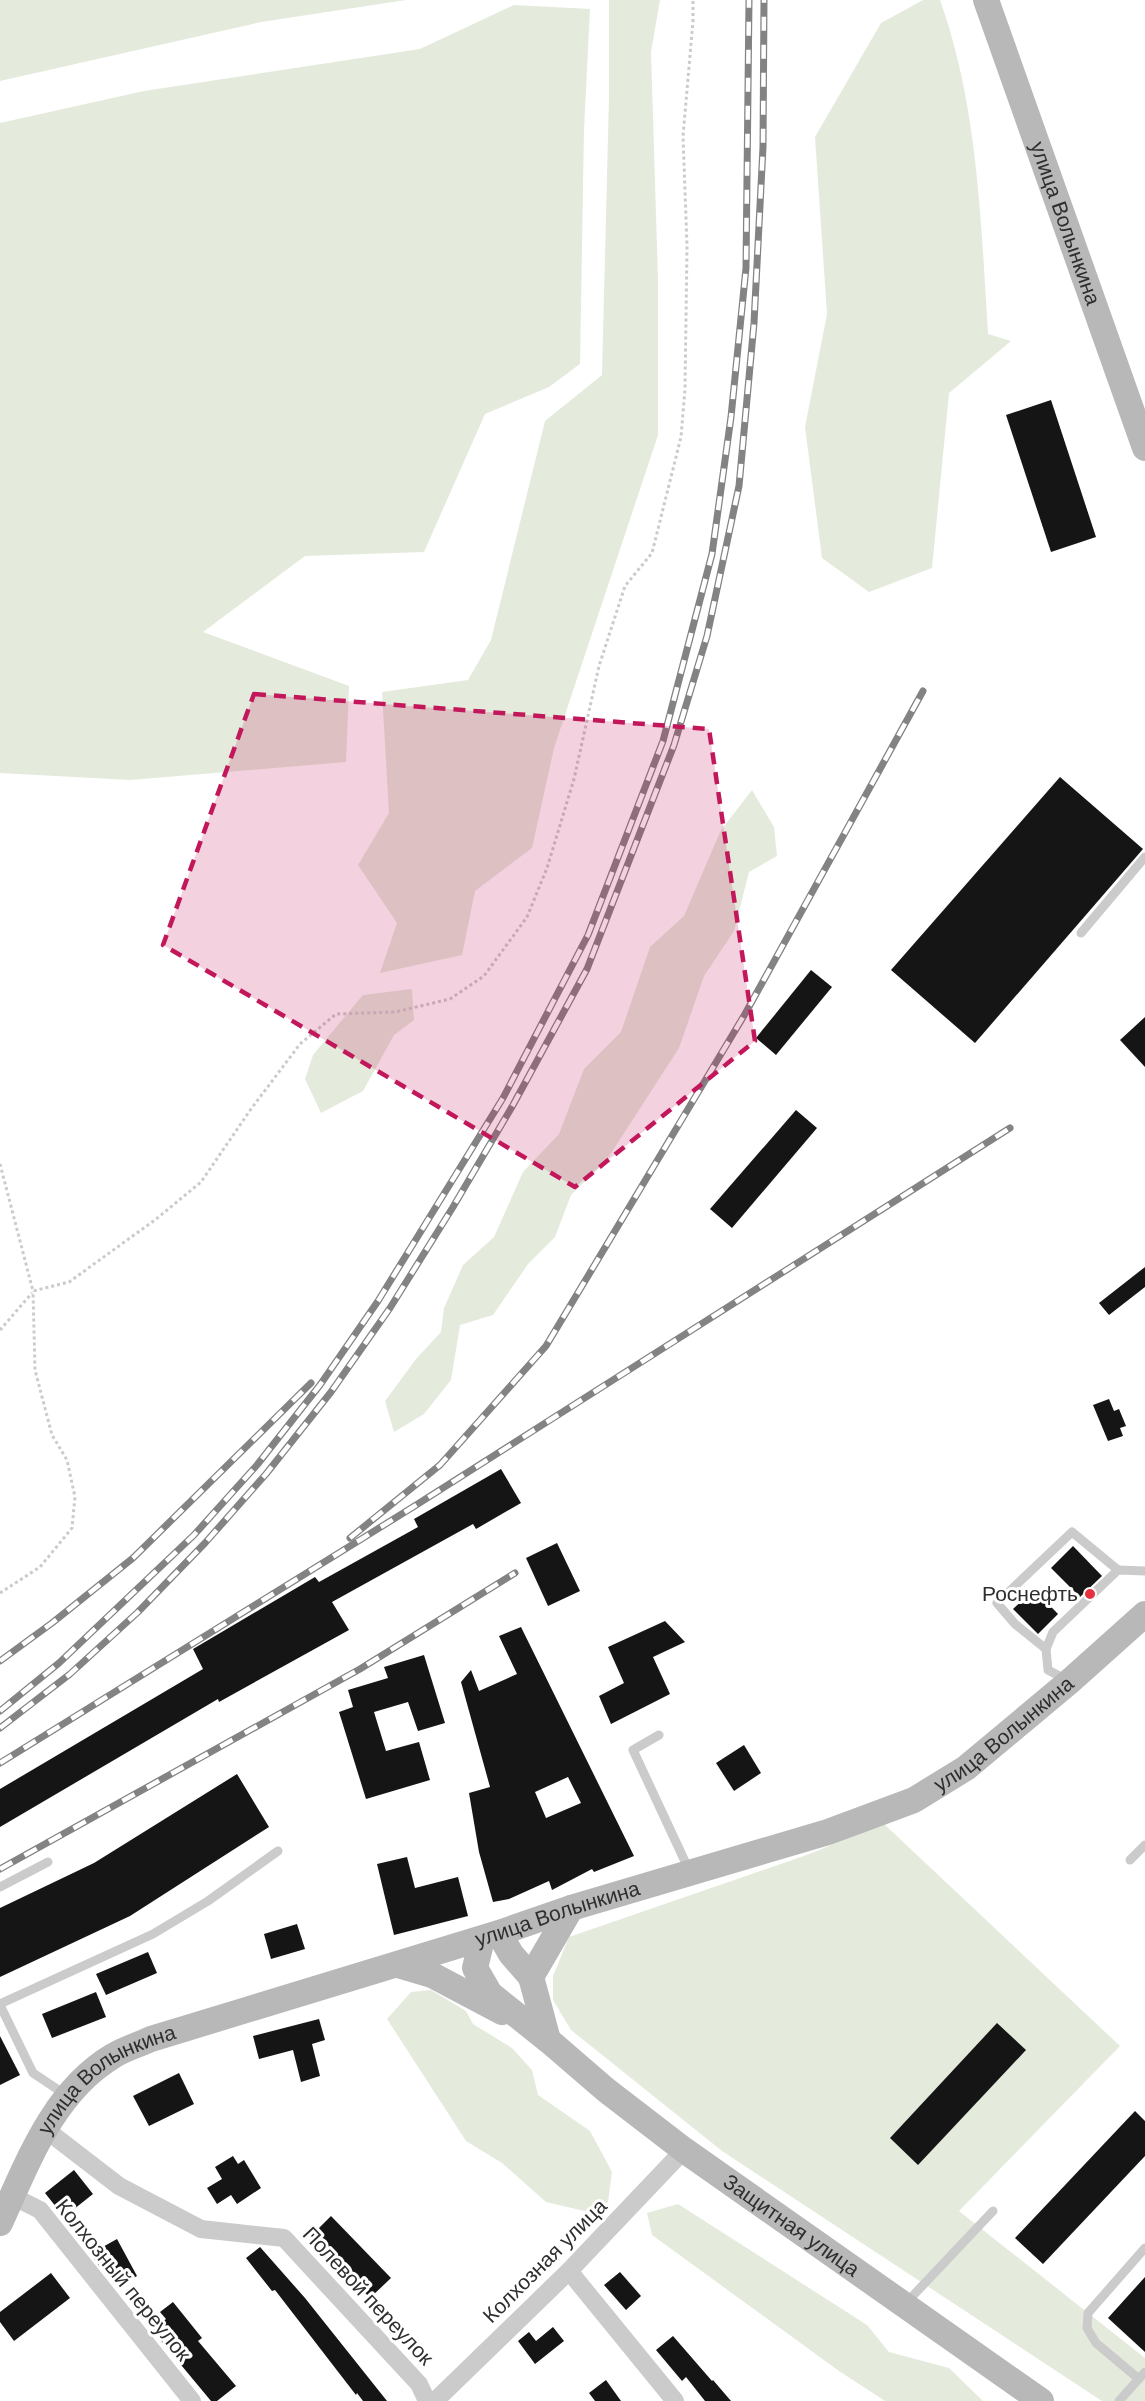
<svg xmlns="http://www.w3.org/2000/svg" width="1145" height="2401" font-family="'DM Sans',sans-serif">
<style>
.green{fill:#e4ebdc}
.building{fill:#151515;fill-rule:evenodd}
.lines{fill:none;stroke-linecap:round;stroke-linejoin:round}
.path{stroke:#cbcbcb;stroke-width:3;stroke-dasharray:3 3;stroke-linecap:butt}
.lane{stroke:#cbcbcb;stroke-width:9}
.street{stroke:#cbcbcb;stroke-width:18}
.secondary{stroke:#b8b8b8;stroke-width:26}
.rail-casing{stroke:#838383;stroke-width:7}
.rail{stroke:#fff;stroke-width:4.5;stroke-dasharray:14;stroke-linecap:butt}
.marked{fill:#c2185b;fill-opacity:0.2;stroke:#c2185b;stroke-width:4.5;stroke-dasharray:12 8;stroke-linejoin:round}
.poi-dot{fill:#e4313d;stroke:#fff;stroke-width:2}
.labels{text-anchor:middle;stroke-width:6;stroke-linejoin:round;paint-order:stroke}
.street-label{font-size:21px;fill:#2e2e2e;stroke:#fff}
.poi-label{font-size:21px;fill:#2e2e2e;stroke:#fff;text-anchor:end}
</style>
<rect width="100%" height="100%" fill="#fff"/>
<g class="green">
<polygon points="0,0 406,0 261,22 0,81"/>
<polygon points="609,0 660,0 651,52 658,280 658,435 554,748 532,848 475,891 462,955 380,973 397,923 358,865 389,813 382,692 468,680 491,640 545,421 602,375 609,97"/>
<path d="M923,0h17c38,106 41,223 48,334l23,7 -62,52 -17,175 -63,24 -47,-34 -17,-131 22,-113 -12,-177 66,-114z"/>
<polygon points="514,5 590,9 584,129 580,364 549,387 485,414 424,552 305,556 203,632 349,686 346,762 130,780 0,773 0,123 144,91 420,49"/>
<polygon points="752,790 774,827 777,856 749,872 734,931 704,976 679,1048 606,1161 571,1195 555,1237 528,1264 493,1315 460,1325 451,1380 424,1414 394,1432 385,1401 416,1359 441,1332 444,1308 463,1265 494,1237 523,1172 559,1134 584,1069 621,1032 650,947 684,916 721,830"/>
<polygon points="412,989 414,1020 394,1035 363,1091 321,1113 305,1079 313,1055 363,995"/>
<polygon points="884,1824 1120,2046 959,2211 1145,2358 1145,2401 1102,2401 722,2151 571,2030 553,2000 553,1976 569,1937 804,1856"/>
<polygon points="431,1990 466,2011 473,2024 512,2048 532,2070 538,2095 590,2131 612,2172 608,2202 593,2213 546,2202 502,2163 466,2141 387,2019 411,1992"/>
<polygon points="678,2204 867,2325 889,2352 949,2368 983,2401 885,2401 839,2371 652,2235 647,2213"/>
</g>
<g class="building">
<polygon points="1051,400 1096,537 1051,552 1006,415"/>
<polygon points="1060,777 1143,849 975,1043 891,970"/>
<polygon points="811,970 832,987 776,1055 756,1038"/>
<polygon points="1145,1017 1145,1067 1120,1040"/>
<polygon points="796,1110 817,1128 732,1228 710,1209"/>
<polygon points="1145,1267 1145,1287 1109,1315 1099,1303"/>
<polygon points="1109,1399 1114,1411 1119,1409 1126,1426 1120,1428 1123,1436 1108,1441 1093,1405"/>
<polygon points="501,1469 521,1503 476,1529 473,1524 332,1602 349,1630 219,1702 218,1699 0,1827 0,1789 203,1669 193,1649 315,1577 319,1582 418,1527 414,1519"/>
<polygon points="557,1543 580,1591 548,1606 526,1558"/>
<polygon points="1073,1546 1102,1576 1080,1597 1051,1568"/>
<polygon points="1034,1589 1058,1614 1038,1634 1013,1609"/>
<polygon points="665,1621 685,1642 653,1657 670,1694 611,1724 599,1696 624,1683 608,1647"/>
<path d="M521,1627l113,229 -40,16 -2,-3 -40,21 -3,-9 -40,18 -16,3 -14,-50 -10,-59 21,-6 -29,-105 10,-12 8,21 38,-17 -18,-38zM568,1777l13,26 -35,15 -11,-26z"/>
<polygon points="424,1655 445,1723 418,1731 408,1702 374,1712 386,1751 419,1742 430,1780 366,1799 339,1712 353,1707 348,1690 388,1678 384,1667"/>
<polygon points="744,1745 761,1773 734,1791 716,1763"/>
<polygon points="237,1774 269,1827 130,1916 0,1977 0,1908 94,1863"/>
<polygon points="407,1857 415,1888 458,1877 468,1916 394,1935 377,1864"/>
<polygon points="297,1924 305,1949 271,1959 264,1934"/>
<polygon points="148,1952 157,1973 106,1995 96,1974"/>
<polygon points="96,1992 106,2017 52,2038 42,2014"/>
<polygon points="319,2019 325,2040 312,2044 320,2076 301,2082 293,2050 259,2059 253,2036"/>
<polygon points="997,2023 1026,2050 918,2165 890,2138"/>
<polygon points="0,2036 20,2075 0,2085"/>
<polygon points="179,2073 194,2104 149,2126 133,2096"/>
<polygon points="1135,2111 1145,2121 1145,2156 1043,2264 1015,2238"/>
<polygon points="233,2156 238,2164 244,2160 261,2188 237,2204 231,2195 217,2204 207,2188 222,2179 215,2167"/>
<polygon points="74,2170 93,2194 64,2217 45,2193"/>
<polygon points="331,2216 391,2278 370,2298 311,2236"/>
<polygon points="117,2239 137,2276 118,2287 105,2264 100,2267 90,2254"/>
<polygon points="260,2247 305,2298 387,2401 363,2401 357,2393 356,2395 275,2290 272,2291 246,2258"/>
<polygon points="620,2272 641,2296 626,2310 604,2285"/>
<polygon points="51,2273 70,2298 14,2341 0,2322 0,2312"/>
<polygon points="1145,2277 1145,2352 1108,2318"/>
<polygon points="173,2302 202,2338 198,2341 236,2386 217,2401 211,2401 152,2330 166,2319 160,2312"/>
<polygon points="553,2327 564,2341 535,2364 518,2341 529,2332 536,2341"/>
<polygon points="673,2336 712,2381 713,2380 731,2401 705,2401 686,2377 682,2381 656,2350"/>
<polygon points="606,2380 621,2401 595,2401 589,2393"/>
</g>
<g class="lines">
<g class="path">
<polyline points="0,1164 33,1291 69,1282 155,1220 201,1182 251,1109 300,1044 336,1014 395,1012 450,999 484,976 527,917 547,868 574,779 599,666 625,586 652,553 681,437 685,389 687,246 683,136 693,21 693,0"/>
<polyline points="0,1330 32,1293"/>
<polyline points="0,1593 40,1567 72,1528 75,1497 67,1460 52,1435 35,1370 33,1291"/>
</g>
<g class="lane">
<polyline points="1081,933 1145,857"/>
<polyline points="1046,1649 1015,1624 997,1603 1072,1532 1118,1570"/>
<polyline points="1067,1680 1048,1670 1046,1649 1053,1632 1118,1570 1145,1571"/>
<polyline points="659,1735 633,1750 689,1870"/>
<polyline points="1130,1860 1145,1845"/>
<polyline points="0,1887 48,1862"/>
<polyline points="0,2004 153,1934 208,1901 278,1851"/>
<polyline points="0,2005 33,2073 66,2095"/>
<polyline points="906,2303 993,2211"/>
<polyline points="1139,2379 1096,2343 1087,2328 1088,2313 1145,2248"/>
<polyline points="1119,2401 1145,2372"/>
</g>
<g class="street">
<polyline points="45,2129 119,2186 201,2229 284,2238 419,2384 427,2401"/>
<polyline points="12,2196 40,2210 192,2401"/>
<polyline points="569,2271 675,2401"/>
<polyline points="435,2401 569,2271 684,2150"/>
</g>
<g class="secondary">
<path id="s1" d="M986,0l159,448"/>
<polyline points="499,1933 511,1954 531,1977"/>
<path id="s2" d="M482,1939l-7,29 15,26 58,46 58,50 78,60 357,251"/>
<polyline points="398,1965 432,1975 502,2012"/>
<polyline points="548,2040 531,1977 571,1908"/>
<path id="s3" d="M0,2223c28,-61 53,-131 113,-167 11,-7 25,-11 38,-17l348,-106 72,-25 257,-76 86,-32 52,-32 103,-86 76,-68"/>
</g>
<defs>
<g id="rail">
<polyline points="350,1538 440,1465 546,1346 745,1014 923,691"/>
<polyline points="0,1661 52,1623 133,1558 311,1383"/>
<polyline points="0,1711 59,1663 194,1535 257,1465 320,1385 378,1301 503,1098 588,935 663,741 712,554 731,417 746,268 749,0"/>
<polyline points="0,1728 70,1674 138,1612 205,1543 266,1474 331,1392 390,1308 453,1207 513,1105 587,969 674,745 707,636 739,486 754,323 763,147 764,0"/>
<polyline points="0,1763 413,1507 1010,1128"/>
<polyline points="0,1869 360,1669 515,1573"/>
</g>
</defs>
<use href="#rail" class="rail-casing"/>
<use href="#rail" class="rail"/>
</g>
<path class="marked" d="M254,694l455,35 46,312 -180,146 -412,-242z"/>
<circle class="poi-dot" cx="1090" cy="1594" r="6"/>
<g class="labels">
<g class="street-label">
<text dy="7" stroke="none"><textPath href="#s1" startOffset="237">улица Волынкина</textPath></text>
<text dy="7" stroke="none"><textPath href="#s3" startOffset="1158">улица Волынкина</textPath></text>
<text dy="7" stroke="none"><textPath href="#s3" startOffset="672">улица Волынкина</textPath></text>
<text dy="7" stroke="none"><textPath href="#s3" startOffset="186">улица Волынкина</textPath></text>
<text dy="7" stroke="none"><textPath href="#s2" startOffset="440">Защитная улица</textPath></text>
<text transform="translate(545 2261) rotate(-45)" y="7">Колхозная улица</text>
<text transform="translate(123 2280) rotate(51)" y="7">Колхозный переулок</text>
<text transform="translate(368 2296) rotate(47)" y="7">Полевой переулок</text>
</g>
<g class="poi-label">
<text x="1078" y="1601">Роснефть</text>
</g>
</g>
</svg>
